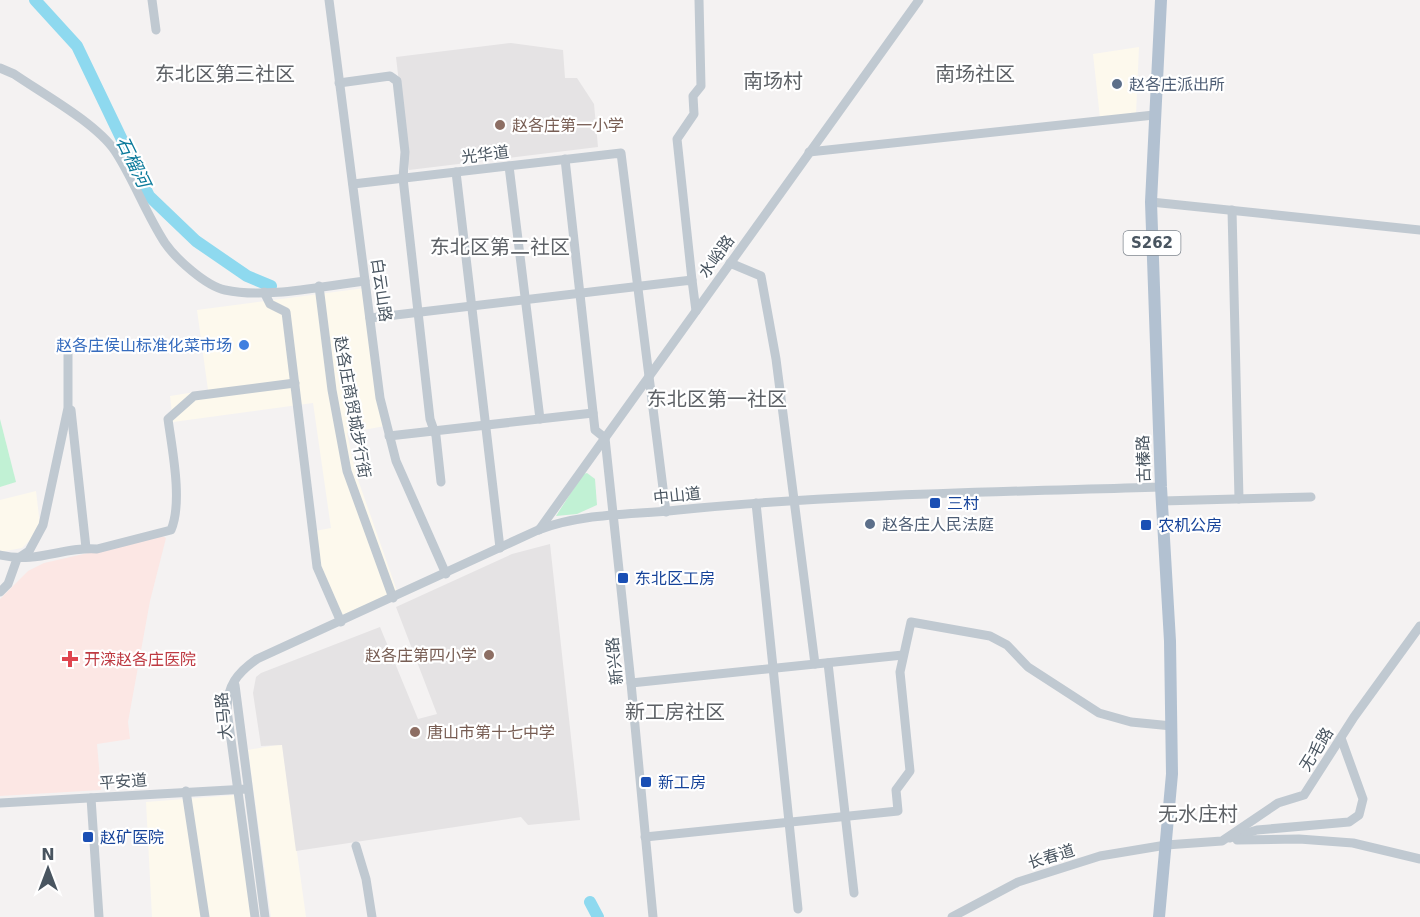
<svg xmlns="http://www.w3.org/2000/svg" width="1420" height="917" font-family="'DejaVu Sans','Noto Sans SC',sans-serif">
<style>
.commercial{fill:#fdf9ed}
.education{fill:#e5e3e4}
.medical{fill:#fce7e4}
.green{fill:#c1f1d4}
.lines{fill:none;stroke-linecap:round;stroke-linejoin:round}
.river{stroke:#8ed9ef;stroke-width:12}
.minor{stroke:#c0c9d1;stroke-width:9}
.major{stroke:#b2c1d1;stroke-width:12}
.service-dot{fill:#5c6f8a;stroke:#fff;stroke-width:2}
.education-dot{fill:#8d6e63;stroke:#fff;stroke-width:2}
.shop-dot{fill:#3f7fe0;stroke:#fff;stroke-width:2}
.transit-dot{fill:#1a4fb4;stroke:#fff;stroke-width:2}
.health-dot{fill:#e0444e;stroke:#fff;stroke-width:2}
.labels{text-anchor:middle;stroke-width:4.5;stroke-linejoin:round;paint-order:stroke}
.shield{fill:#fff;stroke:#808890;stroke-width:1.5}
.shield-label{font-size:15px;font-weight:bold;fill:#495560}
.service-label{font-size:16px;fill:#4e5e75;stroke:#fff;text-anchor:start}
.education-label{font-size:16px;fill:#785e54;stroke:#fff;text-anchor:start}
.street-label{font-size:16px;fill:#495560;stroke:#fff}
.shop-label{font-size:16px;fill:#366cbe;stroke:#fff;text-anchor:end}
.transit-label{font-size:16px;fill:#164399;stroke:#fff;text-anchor:start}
.health-label{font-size:16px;fill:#be3a42;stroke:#fff;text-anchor:start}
.water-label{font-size:18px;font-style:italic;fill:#0a7a9b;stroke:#fff}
.quarter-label{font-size:20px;fill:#5e6267;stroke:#fff}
</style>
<rect width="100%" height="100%" fill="#f4f2f2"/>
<g class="commercial">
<polygon points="1139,47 1136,114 1100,118 1093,54"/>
<polygon points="365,288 385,426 347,433 356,474 397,591 342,615 318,565 315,531 331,528 313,403 173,422 170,396 208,390 197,310"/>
<polygon points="36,491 40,525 36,534 22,548 0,552 0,500"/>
<polygon points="282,744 306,917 271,917 248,750"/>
<polygon points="235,795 251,917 152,917 146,802"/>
</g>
<g class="education">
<polygon points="511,43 563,50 565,78 577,78 594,104 598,147 409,170 396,57"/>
<polygon points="550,544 580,820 528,825 521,817 296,851 282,745 261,746 253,693 256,677 261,673 380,627 418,719 437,714 396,607 512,554"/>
</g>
<polygon class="medical" points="162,536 166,538 150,601 128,722 130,739 97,744 101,790 0,796 0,599 28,571 44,563"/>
<g class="green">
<polygon points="0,419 16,482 0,487"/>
<polygon points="587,473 595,479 597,505 577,514 556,516 583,474"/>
</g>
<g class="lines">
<g class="river">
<polyline points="35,0 77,46 149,196 196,241 247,276 271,286"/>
<polyline points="590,902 598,917"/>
</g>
<g class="minor">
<polyline points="152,0 156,30"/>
<polyline points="329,0 380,398 396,461 446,574"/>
<path d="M0,68l14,6c29,20 82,49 101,77 19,29 31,63 50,92 11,16 41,43 60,47 42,9 97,-4 140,-9"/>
<polyline points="339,83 390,76 397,81 405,152 403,178 430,419 436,436 441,482"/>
<polyline points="809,152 1154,115"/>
<polyline points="565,159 595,430 605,438"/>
<polyline points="509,166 540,419"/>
<polyline points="456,172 500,548"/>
<polyline points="353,184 621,153 666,512"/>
<polyline points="1151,202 1420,230"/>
<polyline points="1232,210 1239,499"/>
<polyline points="730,263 761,276 776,359 815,664"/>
<polyline points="692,280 677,139 694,114 693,96 701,86 699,0"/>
<polyline points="319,286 332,390 347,471 393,598"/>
<polyline points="264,292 270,304 286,312 317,567 341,622"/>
<polyline points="370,318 692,280 696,311"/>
<polyline points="71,410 86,548"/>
<polyline points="389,436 593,413"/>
<polyline points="605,438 631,683 653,917"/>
<polyline points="1162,501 1311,497"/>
<polyline points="756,503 798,909"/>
<polyline points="539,530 919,0"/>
<path d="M0,555c37,9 65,-9 97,-6l74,-19c12,-28 1,-81 -3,-111l26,-23 101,-13"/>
<polyline points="0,592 8,584 17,559 29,551 43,525 68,408 68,352"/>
<polyline points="828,663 854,893"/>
<polyline points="631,683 903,655"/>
<polyline points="235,685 265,917"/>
<polyline points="186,791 205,917"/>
<polyline points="91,798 99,917"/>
<polyline points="0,803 247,789"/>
<polyline points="645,837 898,811 896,790 910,771 900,672 911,622 990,636 1007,645 1028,667 1099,713 1131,722 1172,726"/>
<polyline points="1230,838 1257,830 1349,822 1359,815 1363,799 1341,738"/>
<polyline points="1237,840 1299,839 1353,843 1420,859"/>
<polyline points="356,846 366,879 372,917"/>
<path d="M255,917l-28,-207c0,-24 10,-37 30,-51l281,-129c43,-17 95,-15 140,-20 160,-16 322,-18 483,-23"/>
<polyline points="952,917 1018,882 1100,856 1166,845 1222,841 1278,803 1304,795 1354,717 1420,626"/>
</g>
<polyline class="major" points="1159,917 1172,774 1170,641 1161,487 1151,202 1161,0"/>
</g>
<g class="service-dot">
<circle cx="1117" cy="84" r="6"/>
<circle cx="870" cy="524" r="6"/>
</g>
<g class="education-dot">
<circle cx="500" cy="125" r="6"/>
<circle cx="489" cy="655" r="6"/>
<circle cx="415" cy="732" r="6"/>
</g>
<circle class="shop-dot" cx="244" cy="345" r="6"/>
<g class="transit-dot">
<rect x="929" y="497" width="12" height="12" rx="3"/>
<rect x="1140" y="519" width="12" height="12" rx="3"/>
<rect x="617" y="572" width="12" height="12" rx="3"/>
<rect x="640" y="776" width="12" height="12" rx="3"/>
<rect x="82" y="831" width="12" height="12" rx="3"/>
</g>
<path class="health-dot" d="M67 650h6v6h6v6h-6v6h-6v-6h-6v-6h6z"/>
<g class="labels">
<rect class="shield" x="1123.5" y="231" width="57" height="24" rx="4.5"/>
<g class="shield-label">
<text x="1152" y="248">S262</text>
</g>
<g class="service-label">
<text x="1129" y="90">赵各庄派出所</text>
<text x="882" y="530">赵各庄人民法庭</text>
</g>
<g class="education-label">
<text x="512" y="131">赵各庄第一小学</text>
<text x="477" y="661" text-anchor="end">赵各庄第四小学</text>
<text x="427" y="738">唐山市第十七中学</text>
</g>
<g class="street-label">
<text transform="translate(485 154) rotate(-7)" y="6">光华道</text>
<text transform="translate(716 256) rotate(-54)" y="6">水峪路</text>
<text transform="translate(382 290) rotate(82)" y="6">白云山路</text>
<text transform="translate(353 407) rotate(80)" y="6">赵各庄商贸城步行街</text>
<text transform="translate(1143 459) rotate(-92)" y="6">古榛路</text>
<text transform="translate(677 495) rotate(-6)" y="6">中山道</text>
<text transform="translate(614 661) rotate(-96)" y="6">新兴路</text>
<text transform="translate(223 716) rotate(-96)" y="6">大马路</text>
<text transform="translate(1316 749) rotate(-58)" y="6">无毛路</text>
<text transform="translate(123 781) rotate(-4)" y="6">平安道</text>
<text transform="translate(1051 856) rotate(-17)" y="6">长春道</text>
</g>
<g class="shop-label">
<text x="232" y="351">赵各庄侯山标准化菜市场</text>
</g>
<g class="transit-label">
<text x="947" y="509">三村</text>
<text x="1158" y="531">农机公房</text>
<text x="635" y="584">东北区工房</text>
<text x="658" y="788">新工房</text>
<text x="100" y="843">赵矿医院</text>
</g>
<g class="health-label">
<text x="84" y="665">开滦赵各庄医院</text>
</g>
<g class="water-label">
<text transform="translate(133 162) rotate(64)" y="6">石榴河</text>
</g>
<g class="quarter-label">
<text x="225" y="81">东北区第三社区</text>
<text x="975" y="81">南场社区</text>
<text x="773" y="88">南场村</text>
<text x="500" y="254">东北区第二社区</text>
<text x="717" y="406">东北区第一社区</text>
<text x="675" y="719">新工房社区</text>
<text x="1198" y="821">无水庄村</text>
</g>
</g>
<g transform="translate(48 869)" stroke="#ffffff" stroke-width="4.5" paint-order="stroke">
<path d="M0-4.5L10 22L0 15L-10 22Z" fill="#495560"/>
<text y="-9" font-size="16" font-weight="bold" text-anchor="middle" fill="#495560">N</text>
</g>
</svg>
